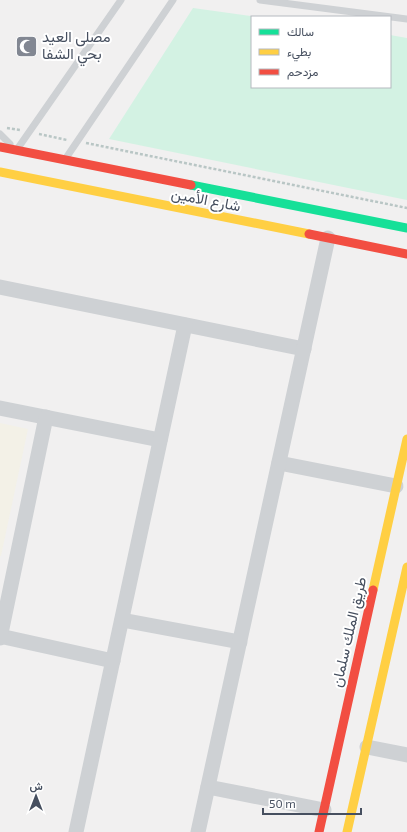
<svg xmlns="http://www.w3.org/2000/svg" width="407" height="832" font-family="'Exo 2',Vazirmatn,sans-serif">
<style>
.green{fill:#d3f2e3}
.sand{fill:#f3f1e7}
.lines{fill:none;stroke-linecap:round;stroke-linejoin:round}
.path{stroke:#b9c6c5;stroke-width:2.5;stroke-dasharray:3 2;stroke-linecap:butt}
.lane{stroke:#ced1d4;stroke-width:7}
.street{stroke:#ced1d4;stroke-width:15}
.fast{stroke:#16e098;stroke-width:9}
.slow{stroke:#ffcf43;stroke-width:9}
.jam{stroke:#f24e42;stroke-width:9}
.labels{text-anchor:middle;stroke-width:4;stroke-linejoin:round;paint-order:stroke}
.poi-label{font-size:15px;fill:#464f5f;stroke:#fff;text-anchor:start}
.street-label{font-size:15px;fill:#464f5f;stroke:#fff}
</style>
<rect width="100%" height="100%" fill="#f1f0f0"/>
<polygon class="green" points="193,8 258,17 252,17 252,87 390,87 390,35 407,38 407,200 109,139"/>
<polygon class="sand" points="0,423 28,429 1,556 0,556"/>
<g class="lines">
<g class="path">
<polyline points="7,128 20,130"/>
<polyline points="39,134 67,140"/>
<polyline points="86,143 407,208"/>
</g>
<g class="lane">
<polyline points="260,0 407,19"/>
<polyline points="0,134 10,144"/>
<polyline points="18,148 121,0"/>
<polyline points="66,158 173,0"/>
</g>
<g class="street">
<polyline points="0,287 304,349"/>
<polyline points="0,408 160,440"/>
<polyline points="279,463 396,486"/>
<polyline points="122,620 240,642"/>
<polyline points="0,636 113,661"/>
<polyline points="0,638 46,417"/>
<polyline points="367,747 407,755"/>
<polyline points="208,787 324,810"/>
<polyline points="76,832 185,325"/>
<polyline points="198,832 328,238"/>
</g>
<polyline class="fast" points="191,185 407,228"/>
<g class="slow">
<polyline points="0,172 309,234"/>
<polyline points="373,590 407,439"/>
<polyline points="347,832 407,567"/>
</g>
<g class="jam">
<polyline points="0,147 191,185"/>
<polyline points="309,234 407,254"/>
<polyline points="319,832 373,590"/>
</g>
</g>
<defs>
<symbol id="mosque-square" viewBox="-11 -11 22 22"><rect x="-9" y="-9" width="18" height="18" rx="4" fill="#828792" stroke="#fff"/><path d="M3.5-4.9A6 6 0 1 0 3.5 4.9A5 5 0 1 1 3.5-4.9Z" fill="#fff"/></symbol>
</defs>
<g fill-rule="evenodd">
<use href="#mosque-square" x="14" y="34" width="25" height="25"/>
</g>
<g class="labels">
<g class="poi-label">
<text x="42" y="42">مصلى العيد<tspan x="42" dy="17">بحي الشفا</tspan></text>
</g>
<g class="street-label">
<text transform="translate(206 200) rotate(11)" y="5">شارع الأمين</text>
<text transform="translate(349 632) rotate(-77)" y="5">طريق الملك سلمان</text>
</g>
</g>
<rect x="251" y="16" width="140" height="72" fill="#ffffff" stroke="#b5b9bf"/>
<rect x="259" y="29" width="20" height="6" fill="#16e098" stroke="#b5b9bf"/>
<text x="287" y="36" font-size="12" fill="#464f5f">سالك</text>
<rect x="259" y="49" width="20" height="6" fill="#ffcf43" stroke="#b5b9bf"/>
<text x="287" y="56" font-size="12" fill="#464f5f">بطيء</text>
<rect x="259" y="69" width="20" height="6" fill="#f24e42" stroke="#b5b9bf"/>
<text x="287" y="76" font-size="12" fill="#464f5f">مزدحم</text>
<g transform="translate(36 796)" stroke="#ffffff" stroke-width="3" paint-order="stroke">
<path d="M0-3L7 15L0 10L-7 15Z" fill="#464f5f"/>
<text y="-6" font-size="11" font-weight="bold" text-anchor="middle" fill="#464f5f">ش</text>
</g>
<path d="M263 808v6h98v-6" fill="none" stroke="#464f5f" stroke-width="2"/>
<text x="269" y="808" font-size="12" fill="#464f5f" stroke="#ffffff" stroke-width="3" paint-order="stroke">50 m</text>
</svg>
